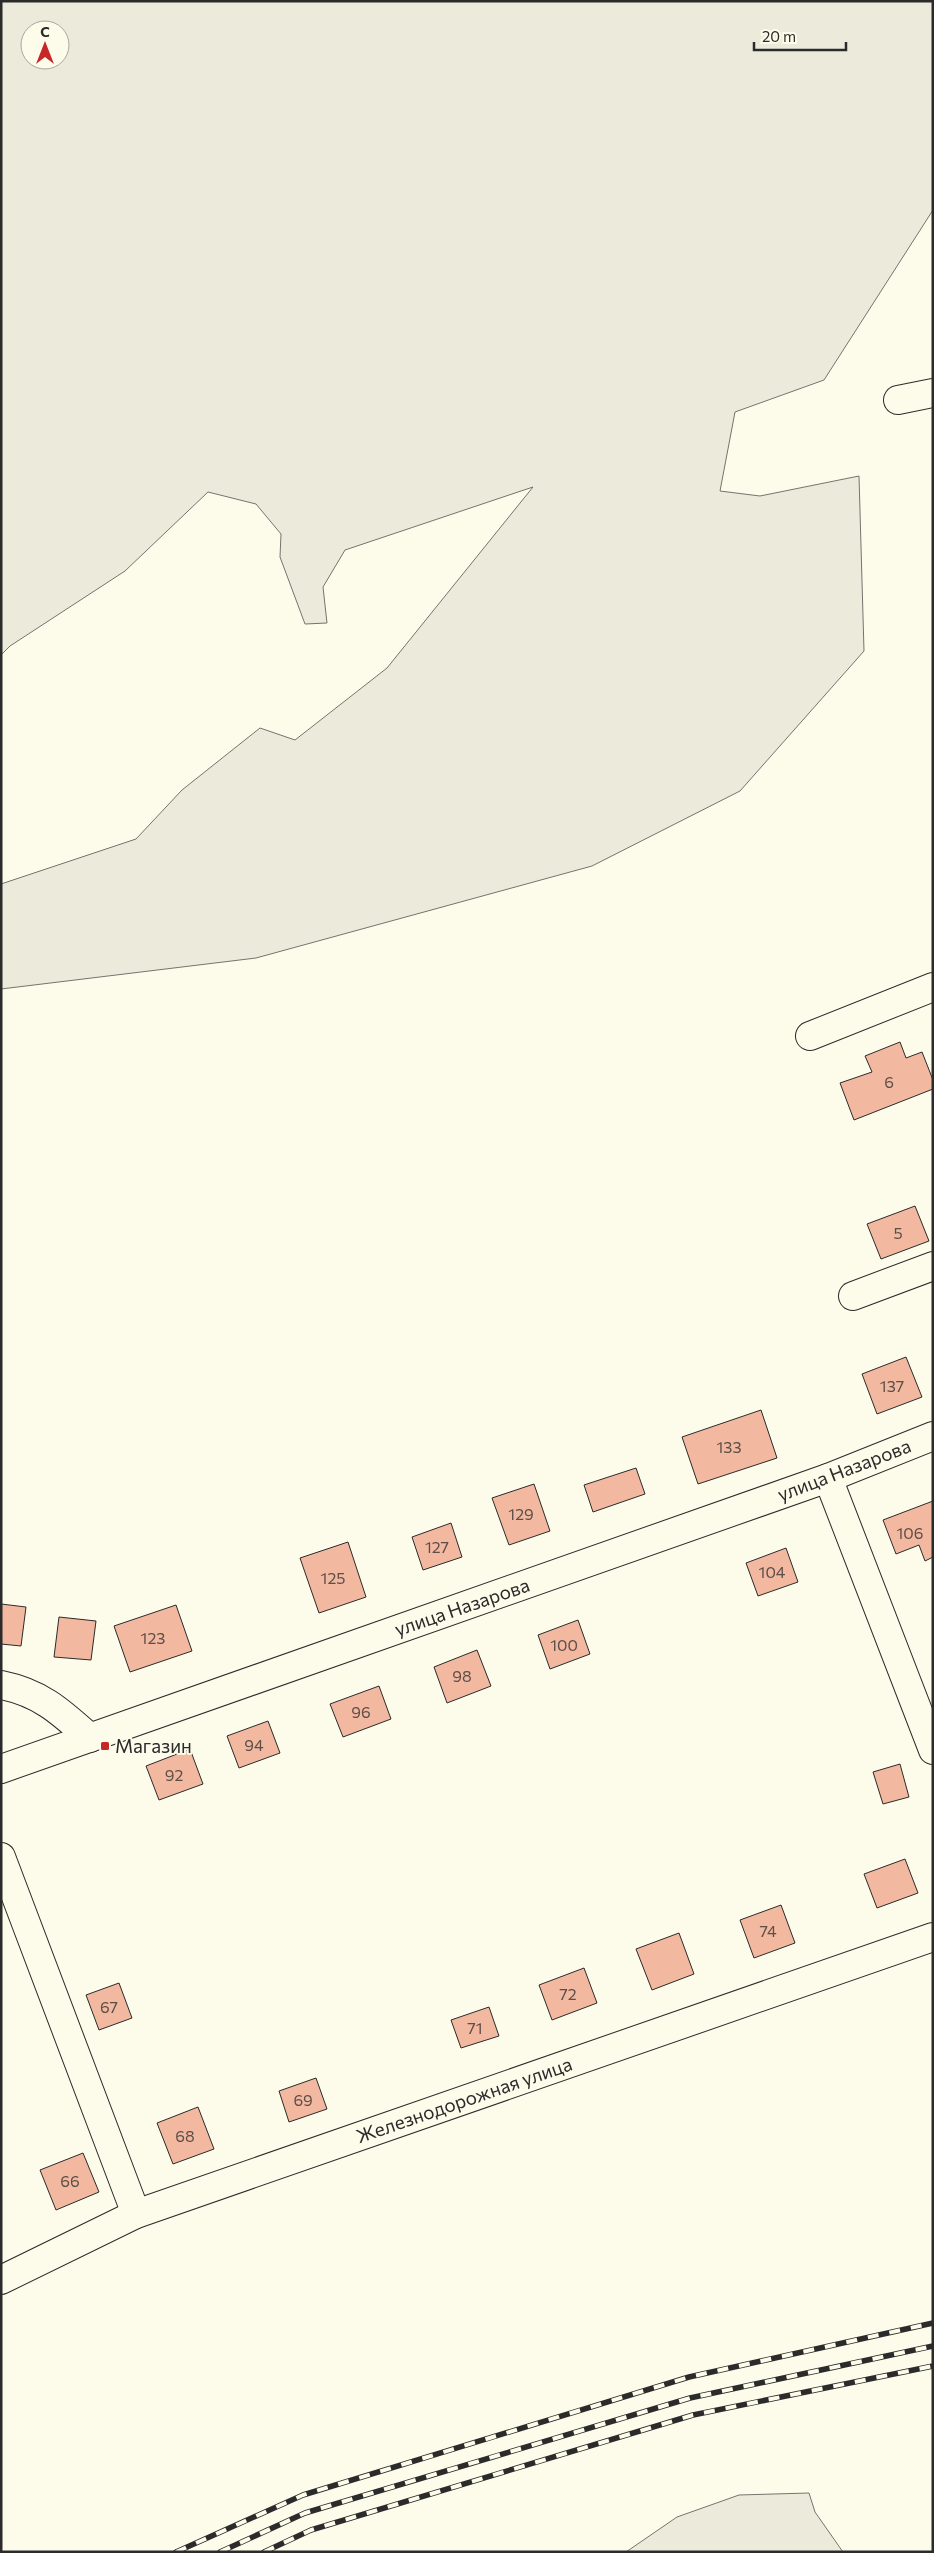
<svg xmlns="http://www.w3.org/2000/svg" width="934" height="2553" font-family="Commissioner,sans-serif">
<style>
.green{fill:#ecebdb;stroke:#74746e;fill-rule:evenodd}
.building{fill:#f2b8a0;stroke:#2b2b2b}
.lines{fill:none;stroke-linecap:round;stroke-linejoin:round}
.minor-casing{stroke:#2b2b2b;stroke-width:30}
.minor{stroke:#fdfbea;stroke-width:28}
.rail-casing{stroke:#2b2b2b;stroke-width:5.5}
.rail{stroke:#fdfbea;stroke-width:4;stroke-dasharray:11;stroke-linecap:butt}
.poi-dot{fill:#c62828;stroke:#fdfbea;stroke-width:2}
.labels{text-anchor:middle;stroke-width:4;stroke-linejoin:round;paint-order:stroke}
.number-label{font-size:16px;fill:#5d4e48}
.street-label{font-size:19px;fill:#2b2b2b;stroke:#fdfbea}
.poi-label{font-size:19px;fill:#2b2b2b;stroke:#fdfbea;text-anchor:start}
</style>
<rect width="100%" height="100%" fill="#fdfbea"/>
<g class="green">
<path d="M1,1h932v209l-109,170 -89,32 -15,79 40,5 99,-20 5,175 -124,140 -148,75 -336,92 -255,31v-105l135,-45 46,-49 78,-62 35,12 92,-72 146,-181 -188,63 -22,37 4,36 -22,1 -25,-67 1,-23 -25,-30 -48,-12 -83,79 -115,75 -9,9zM30,30h30v30h-30z"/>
<polygon points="809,2493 815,2512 843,2552 626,2552 677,2517 739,2495"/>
</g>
<g class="building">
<polygon points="900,1042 906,1058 922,1052 933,1080 933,1089 854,1120 840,1083 872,1072 865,1056"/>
<polygon points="915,1206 929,1241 881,1259 867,1224"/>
<polygon points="906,1357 922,1397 877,1414 862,1374"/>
<polygon points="761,1410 777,1458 698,1484 682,1437"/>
<polygon points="636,1468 645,1494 593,1512 584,1485"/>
<polygon points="534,1484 550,1531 509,1545 492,1498"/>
<polygon points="933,1501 933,1557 925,1561 919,1545 896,1554 883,1520"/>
<polygon points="451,1523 462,1557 423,1570 412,1537"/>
<polygon points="348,1542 366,1597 319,1613 300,1558"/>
<polygon points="786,1548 798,1582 758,1596 746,1563"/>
<polygon points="1,1604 26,1607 21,1646 1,1644"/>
<polygon points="176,1605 192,1651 130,1672 114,1626"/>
<polygon points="59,1617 96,1621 91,1660 54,1657"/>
<polygon points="578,1620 590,1654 550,1669 538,1635"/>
<polygon points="477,1650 491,1686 447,1703 434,1667"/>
<polygon points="379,1686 391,1719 343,1737 330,1704"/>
<polygon points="268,1721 280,1753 239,1768 227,1736"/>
<polygon points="190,1749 203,1784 159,1800 146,1766"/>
<polygon points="900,1764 909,1797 883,1804 873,1772"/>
<polygon points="905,1859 918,1893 877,1908 864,1874"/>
<polygon points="781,1905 795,1943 754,1958 740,1920"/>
<polygon points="679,1933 694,1974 652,1990 636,1949"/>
<polygon points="584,1968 597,2003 552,2020 539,1985"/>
<polygon points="119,1983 132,2018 99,2030 86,1995"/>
<polygon points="489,2007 499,2036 461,2048 451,2020"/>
<polygon points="316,2078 327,2109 289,2122 279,2091"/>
<polygon points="198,2107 214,2149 173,2164 157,2123"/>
<polygon points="83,2153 99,2192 56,2210 40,2170"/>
</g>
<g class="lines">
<defs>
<g id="minor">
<polyline points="898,400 933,393"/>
<polyline points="810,1036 933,987"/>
<polyline points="853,1296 933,1266"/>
<polyline points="828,1478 933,1750"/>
<path d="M1,1685c40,8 60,27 89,53"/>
<polyline points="1,1769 828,1478 933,1436"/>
<polyline points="1,1857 136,2214"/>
<polyline points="1,2280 136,2214 933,1937"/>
</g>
</defs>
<use href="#minor" class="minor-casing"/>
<use href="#minor" class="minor"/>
<defs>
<g id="rail">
<polyline points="176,2552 303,2495 689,2377 933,2323"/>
<polyline points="220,2552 305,2513 690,2398 933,2346"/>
<polyline points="264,2552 311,2530 693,2415 933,2366"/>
</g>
</defs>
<use href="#rail" class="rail-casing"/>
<use href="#rail" class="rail"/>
</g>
<rect class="poi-dot" x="100" y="1741" width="10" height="10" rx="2.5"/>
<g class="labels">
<g class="number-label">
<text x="889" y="1088">6</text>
<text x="898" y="1239">5</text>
<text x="892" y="1392">137</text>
<text x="729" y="1453">133</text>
<text x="521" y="1520">129</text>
<text x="910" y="1539">106</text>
<text x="437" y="1553">127</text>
<text x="772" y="1578">104</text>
<text x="333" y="1584">125</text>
<text x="153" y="1644">123</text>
<text x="564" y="1651">100</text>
<text x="462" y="1682">98</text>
<text x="361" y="1718">96</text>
<text x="254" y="1751">94</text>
<text x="174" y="1781">92</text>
<text x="768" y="1937">74</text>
<text x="568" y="2000">72</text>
<text x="109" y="2013">67</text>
<text x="475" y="2034">71</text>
<text x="303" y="2106">69</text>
<text x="185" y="2142">68</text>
<text x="70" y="2187">66</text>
</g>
<g class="street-label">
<text transform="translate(844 1470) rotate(-21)" y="7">улица Назарова</text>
<text transform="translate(462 1607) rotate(-19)" y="7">улица Назарова</text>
<text transform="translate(464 2100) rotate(-19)" y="7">Железнодорожная улица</text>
</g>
<g class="poi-label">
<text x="115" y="1753">Магазин</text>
</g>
</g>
<rect width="934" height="2553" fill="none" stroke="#2b2b2b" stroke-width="5"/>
<g transform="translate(45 45)"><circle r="24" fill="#fdfbea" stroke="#a9a89e"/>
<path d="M0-4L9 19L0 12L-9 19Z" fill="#c62828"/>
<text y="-8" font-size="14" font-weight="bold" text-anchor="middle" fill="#2b2b2b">С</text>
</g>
<path d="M754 42v8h92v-8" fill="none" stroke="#2b2b2b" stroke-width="2.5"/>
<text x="762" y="42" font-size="15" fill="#2b2b2b" stroke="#fdfbea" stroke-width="4" paint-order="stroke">20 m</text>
</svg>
